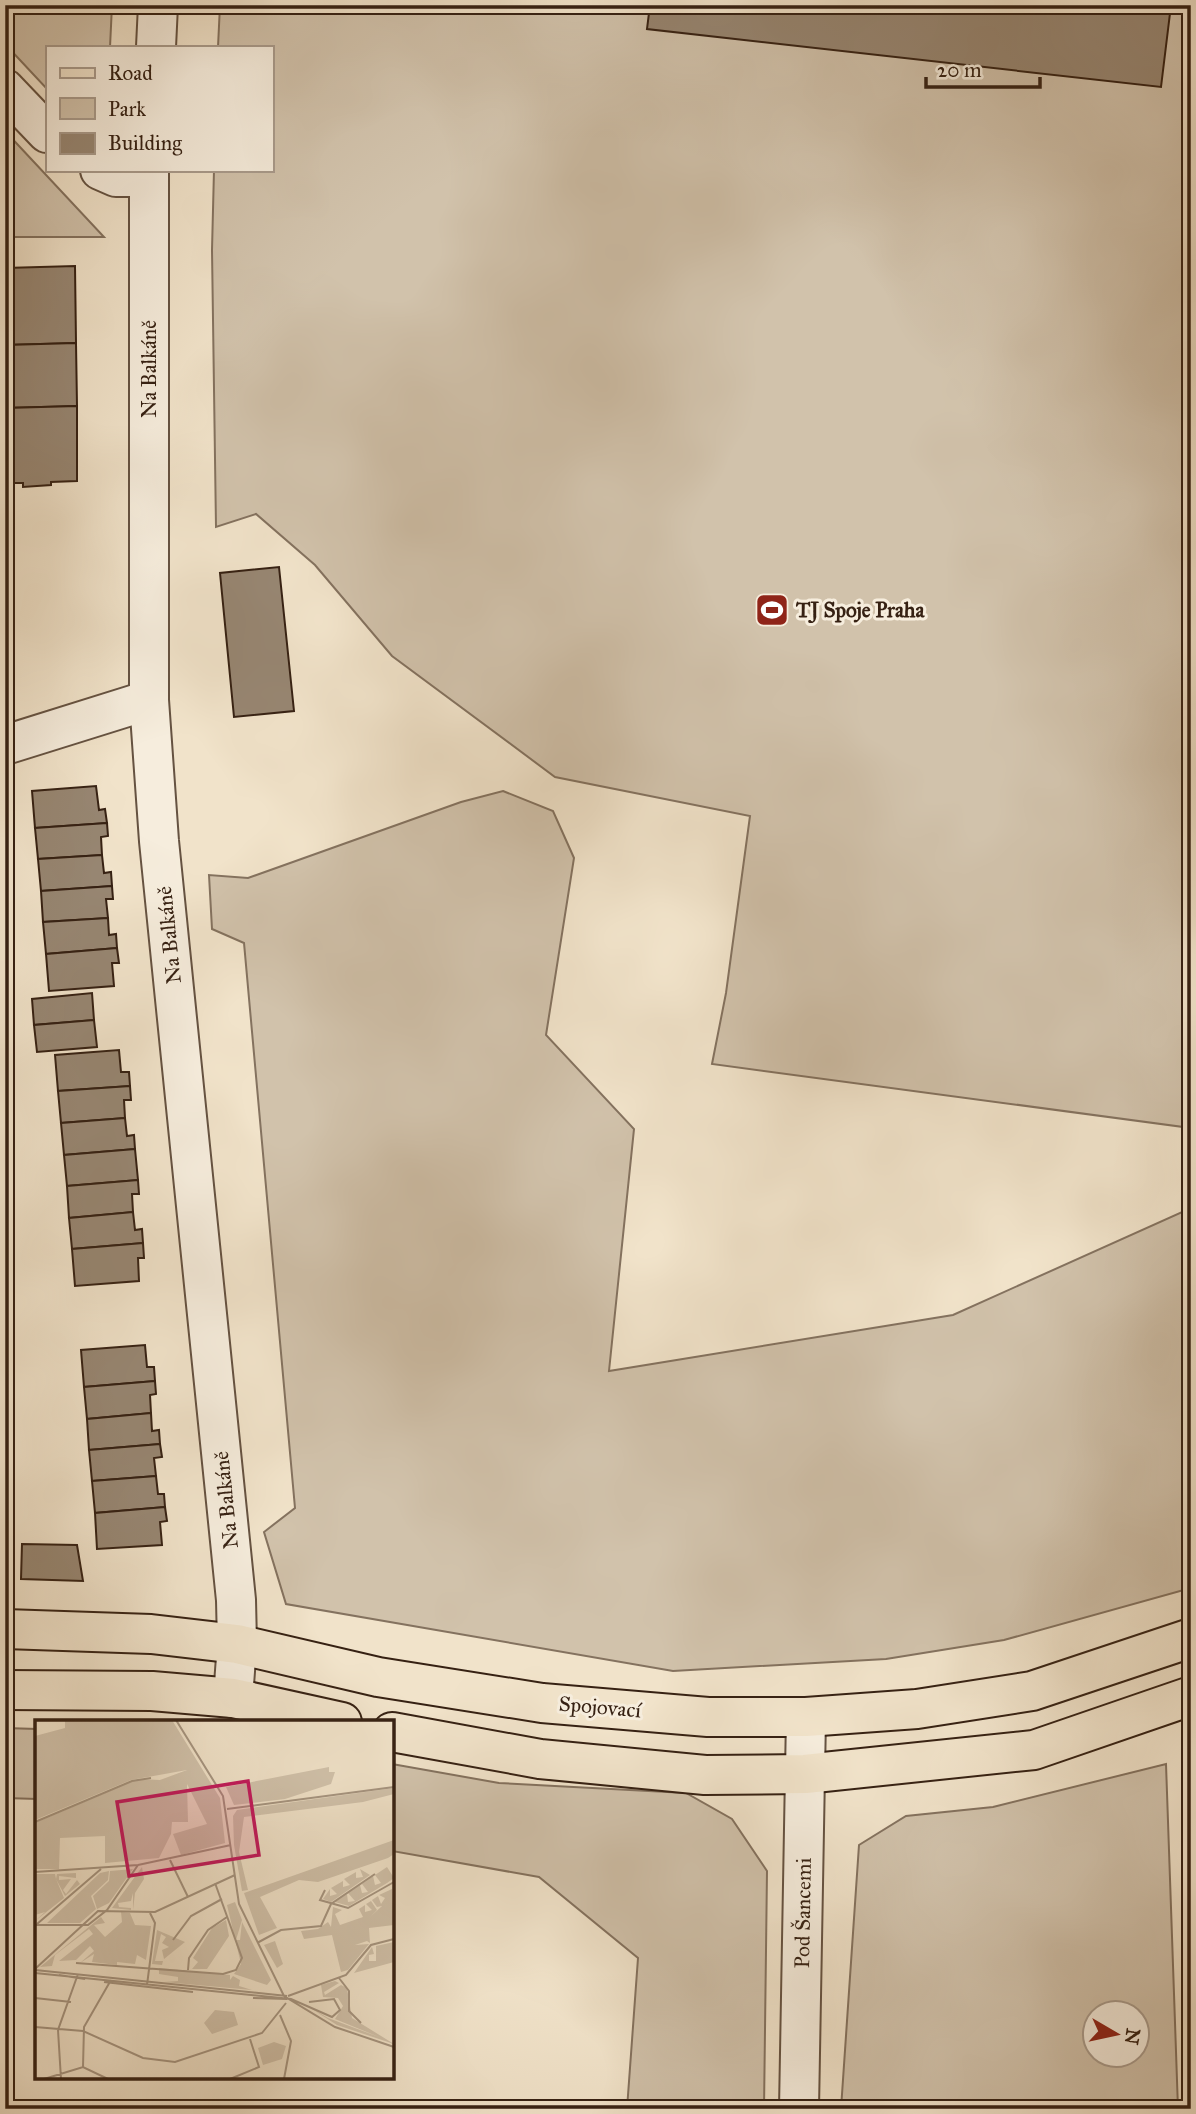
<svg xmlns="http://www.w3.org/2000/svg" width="1196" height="2114" font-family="'IM FELL Great Primer',serif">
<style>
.green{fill:#d1c2ab;stroke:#84725f;stroke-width:2;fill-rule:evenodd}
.building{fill:#978672;stroke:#362113;stroke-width:2}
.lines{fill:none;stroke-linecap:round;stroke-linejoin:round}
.minor-casing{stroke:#655241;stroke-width:42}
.major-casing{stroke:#362113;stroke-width:42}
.minor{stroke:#f6eddd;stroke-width:38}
.major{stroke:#f1e3ca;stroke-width:38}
.labels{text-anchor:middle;stroke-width:6;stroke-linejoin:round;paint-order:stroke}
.street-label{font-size:21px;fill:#362113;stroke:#f6eddd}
.poi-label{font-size:21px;font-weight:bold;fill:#362113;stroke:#f6eddd;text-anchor:start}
.inset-road{fill:none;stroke:#a69581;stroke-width:2}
.view{fill:#c2185b;fill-opacity:0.15;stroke:#c2185b;stroke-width:3.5}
.inset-edge{fill:none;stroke:#362113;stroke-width:3.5}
</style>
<rect width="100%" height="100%" fill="#f1e3ca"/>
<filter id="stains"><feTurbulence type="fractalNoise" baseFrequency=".00286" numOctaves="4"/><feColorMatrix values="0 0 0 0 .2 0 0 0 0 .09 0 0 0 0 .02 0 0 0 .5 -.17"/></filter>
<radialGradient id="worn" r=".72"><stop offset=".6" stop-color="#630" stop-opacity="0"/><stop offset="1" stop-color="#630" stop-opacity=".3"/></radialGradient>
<g class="green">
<polygon points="5,5 112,5 110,47 47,47 47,89 5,44"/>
<polygon points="220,5 1191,5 1191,1128 712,1064 726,993 750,816 555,777 392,656 315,565 256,514 216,527 212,250 214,170 271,170 271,47 218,47"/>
<polygon points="5,131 104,237 5,237"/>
<polygon points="503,791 553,811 574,858 546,1035 634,1129 609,1371 953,1315 1191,1208 1191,1588 1004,1640 886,1659 673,1671 286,1604 264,1532 295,1508 244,943 212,929 209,875 248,878 461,802"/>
<polygon points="5,1728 37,1729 37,1799 5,1798"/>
<polygon points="392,1764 499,1783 686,1793 732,1819 767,1871 764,2109 627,2109 638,1958 539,1877 392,1851"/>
<path d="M1166,1764l12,345h-337l18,-264 47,-29 87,-9zM1094,2012h42v42h-42z"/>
</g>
<g class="building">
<polygon points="650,5 1171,5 1161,87 647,29"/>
<polygon points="75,266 76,343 5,345 5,268"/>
<polygon points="76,343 77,406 5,408 5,345"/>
<polygon points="77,406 77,481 51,482 51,485 23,487 23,483 5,483 5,408"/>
<polygon points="279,567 294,711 234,717 220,573"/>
<polygon points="96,786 99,810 105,809 107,823 35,828 32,791"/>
<polygon points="107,823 108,836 101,837 102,855 38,859 35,828"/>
<polygon points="102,855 104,873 111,872 112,886 41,891 38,859"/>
<polygon points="112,886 113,899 106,899 108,918 43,922 41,891"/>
<polygon points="108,918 109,935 116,934 117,948 46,954 43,922"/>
<polygon points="117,948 119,963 112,963 114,986 49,991 46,954"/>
<polygon points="92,993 94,1020 34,1025 32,999"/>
<polygon points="94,1020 97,1047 37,1052 34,1025"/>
<polygon points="119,1050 121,1072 129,1072 130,1086 58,1091 55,1055"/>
<polygon points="130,1086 131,1100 124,1100 125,1118 61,1123 58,1091"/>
<polygon points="125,1118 127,1136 134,1135 135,1149 64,1155 61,1123"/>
<polygon points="135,1149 138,1180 67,1186 64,1155"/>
<polygon points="138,1180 139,1194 132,1194 133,1212 69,1218 67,1186"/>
<polygon points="133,1212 135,1230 142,1229 143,1243 72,1249 69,1218"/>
<polygon points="143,1243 144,1258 138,1258 139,1281 75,1286 72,1249"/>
<polygon points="145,1345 147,1367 154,1367 155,1381 84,1387 81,1350"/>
<polygon points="155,1381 156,1394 150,1395 151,1413 87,1419 84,1387"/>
<polygon points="151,1413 152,1431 159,1430 160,1444 89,1450 87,1419"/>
<polygon points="160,1444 162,1457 154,1458 156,1476 92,1481 89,1450"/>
<polygon points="156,1476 158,1494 164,1494 165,1507 95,1513 92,1481"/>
<polygon points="165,1507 167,1521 160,1522 162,1545 97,1549 95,1513"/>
<polygon points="22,1544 77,1545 83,1581 21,1579"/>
</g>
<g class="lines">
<defs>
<g id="minor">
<polyline points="156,47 158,5"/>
<polyline points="5,89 47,133"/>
<polyline points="100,170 116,177 148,177"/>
<polyline points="149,170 149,700 159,841 236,1600 237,1644 233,1698"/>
<polyline points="5,745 149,700"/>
<polyline points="799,2109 806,1717"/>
</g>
<g id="major">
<polyline points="5,1629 151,1634 237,1644 378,1677 542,1703 708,1717 806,1717 917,1709 1032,1691 1191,1638"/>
<polyline points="5,1690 152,1691 233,1698 342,1722"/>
<polyline points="392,1732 540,1759 705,1775 805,1774 1034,1750 1191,1696"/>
</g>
</defs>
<use href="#minor" class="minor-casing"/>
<use href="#major" class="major-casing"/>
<use href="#minor" class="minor"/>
<use href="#major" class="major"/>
</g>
<defs>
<symbol id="stadium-square" viewBox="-11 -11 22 22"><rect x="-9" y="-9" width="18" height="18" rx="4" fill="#8f2418" stroke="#f6eddd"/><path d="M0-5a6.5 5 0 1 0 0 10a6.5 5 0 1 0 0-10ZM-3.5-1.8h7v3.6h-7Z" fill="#fff"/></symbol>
</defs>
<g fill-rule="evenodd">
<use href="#stadium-square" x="753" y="591" width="38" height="38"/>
</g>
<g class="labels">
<g class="street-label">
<text transform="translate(149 369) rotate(-90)" y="7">Na Balkáně</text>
<text transform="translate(169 935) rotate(-96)" y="7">Na Balkáně</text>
<text transform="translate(226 1500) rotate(-96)" y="7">Na Balkáně</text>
<text transform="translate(600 1707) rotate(5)" y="7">Spojovací</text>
<text transform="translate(803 1913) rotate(-89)" y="7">Pod Šancemi</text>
</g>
<g class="poi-label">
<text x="796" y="617">TJ Spoje Praha</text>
</g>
</g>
<g transform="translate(35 1720)">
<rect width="359" height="359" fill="#f1e3ca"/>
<path d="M30,0h107l48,78 5,45 -44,12 -8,-21 34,-10 -20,-40 1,38h-16l-1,12 -12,24 -54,5v-27l-45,2 -1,31h-24v-46l103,-44 22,1 27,-10 -56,10 -96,40v-84l30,-8zM294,47v5h6l-4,12 -46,15 -51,6 -8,-18zM359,68v6l-31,8 -119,15 -5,35 9,38 -6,1 -8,-46 -1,-29 4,-6zM359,120v14l-6,4 -70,24 -19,-2 -39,17 17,31 -18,7 -15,-42zM107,147l2,12 -9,14 -2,17v-17l-2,8 -13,2 1,4 12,1v-6v8l-19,-2zM352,147l7,11 -7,5 -38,23 -14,-4 12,-8 1,8 7,-1 -7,-8 12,-8 2,8 6,-1 -6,-8 11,-8 2,9 6,-2 -6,-8zM98,149l-24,34 -12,6 -4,-13 16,-15 1,-10zM325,149l10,6 -39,27 -8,-3 7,-10v7l7,-2 -6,-6 12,-7v6l7,-2 -6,-6 12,-7v6l7,-1zM74,151l-1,9 -17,16 5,13 -16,14h-33l53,-50zM41,153v5l-17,-2v4l12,-1 -8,11 3,4 11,-14 3,4 -15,12 -9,-17 8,19 -29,23 10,-9 -10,3v-41h20l1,5 1,-5zM357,169l2,36 -25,3 1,15 -3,-2 -12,4 14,-1 -21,26 -7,2 -9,-37 -28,4 -3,-8 17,-2 10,-7 3,5 2,-20 9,3 -7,4 5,11 23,-8 -4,-8 6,-4v7l7,-2 -6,-6 5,-3 6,9 -7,7 12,-11 -5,1 -5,-7 6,-4 3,8 4,-6 -6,-3zM200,182l7,18 -6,20h4l2,-18 29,58 -4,5 -33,-11 7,-10 -14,-59zM86,192l9,1 5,12 16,1 -5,34 -9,-5 -2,9 -18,-2v3l-25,-3 2,-8 -14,9 14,-12 -4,-5 -14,14 -17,1 34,-27 -4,-5 -34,26 -3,11 -12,1 61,-50 4,6 -11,2 11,12 17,-15zM191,200l3,16 -22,33h-15l6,-7 -5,-4 19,-30zM122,210l28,12 -21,17 -2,-9 7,-3 -7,-4 4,-6 -5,-3 -6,27h8l-1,4 -10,-1zM240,221l8,23 -6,4 -13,-23zM359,222v20l-40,11 18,-26 2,7 -5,1v6h7v-15zM124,248l71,7v5l3,-4 7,4 -1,6 13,4 -88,-8 14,-1v-4l-19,-3zM300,261l4,2 -15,9 1,3 16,-10 6,3 5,30 42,26 -57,-19 -28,-18 19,11 51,19 -44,-18 8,-13 -5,-8 -15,-1 -2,-12zM180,290l19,2 4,13 -26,9 -8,-11zM239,322l12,4 -4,13 -19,6 -5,-17z" fill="#d1c2ab"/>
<path class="inset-road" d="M141,0l47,76 16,108 45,92 51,31 59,20M192,89l167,-22M0,102l97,-41 19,-3M135,140l18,37M0,152l103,-7 93,-20M290,170l-5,10 28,8 46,-26M2,204l64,-55M0,205h53l19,-15 31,-45M138,220l18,-24 31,-17M222,223l24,-13 40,-4 10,-22 44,-30M41,243l147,11 13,-4 6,-12 -27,-75M0,249l63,-58 57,1 80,-37M0,250l252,26M153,250l1,-12 19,-28 19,-13M0,253l256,26 41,18 8,-7 -6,-11 -25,3M24,255l26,4M304,258l10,13v20l12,12M69,262l89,10M112,265l8,-62 -5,-10M253,276l58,-21 25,-30 23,-6M0,278l36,4M218,278l34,1M245,295l11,26 -7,38M0,307l48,4 60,27 32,4 87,-29 24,-30M48,347l1,-40 27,-47M9,359l39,-12 25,12M26,359l-3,-49 20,-56M195,359l29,-12 -9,-28"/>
<path class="view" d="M213,61l11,74 -130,21 -12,-74z"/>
<rect width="359" height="359" class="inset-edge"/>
</g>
<rect width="1196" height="2114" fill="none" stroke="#f1e3ca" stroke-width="28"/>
<rect x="7" y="7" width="1182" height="2100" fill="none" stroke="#362113" stroke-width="3.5"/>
<rect x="14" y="14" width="1168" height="2086" fill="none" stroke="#362113" stroke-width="2"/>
<rect x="46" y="46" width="228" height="126" fill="#f6eddd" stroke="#a99b8c" stroke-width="2"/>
<rect x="60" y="68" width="35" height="10" fill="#f1e3ca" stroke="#a99b8c" stroke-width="2"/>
<text x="108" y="80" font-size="21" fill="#362113">Road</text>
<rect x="60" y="98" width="35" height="21" fill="#d1c2ab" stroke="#a99b8c" stroke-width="2"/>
<text x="108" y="116" font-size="21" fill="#362113">Park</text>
<rect x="60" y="133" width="35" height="21" fill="#978672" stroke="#a99b8c" stroke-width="2"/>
<text x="108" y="150" font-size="21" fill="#362113">Building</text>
<g transform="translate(1116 2034) rotate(99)"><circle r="33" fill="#f6eddd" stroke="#a99b8c" stroke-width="2"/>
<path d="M0-5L12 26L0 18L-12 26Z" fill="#8f2418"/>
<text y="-10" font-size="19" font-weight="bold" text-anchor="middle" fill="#362113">N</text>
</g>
<path d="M926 77v10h114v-10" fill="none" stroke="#362113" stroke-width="3.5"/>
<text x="937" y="77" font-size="21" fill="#362113" stroke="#f6eddd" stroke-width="5" paint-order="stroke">20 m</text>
<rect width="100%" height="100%" filter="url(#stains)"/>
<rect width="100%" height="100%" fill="url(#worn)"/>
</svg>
